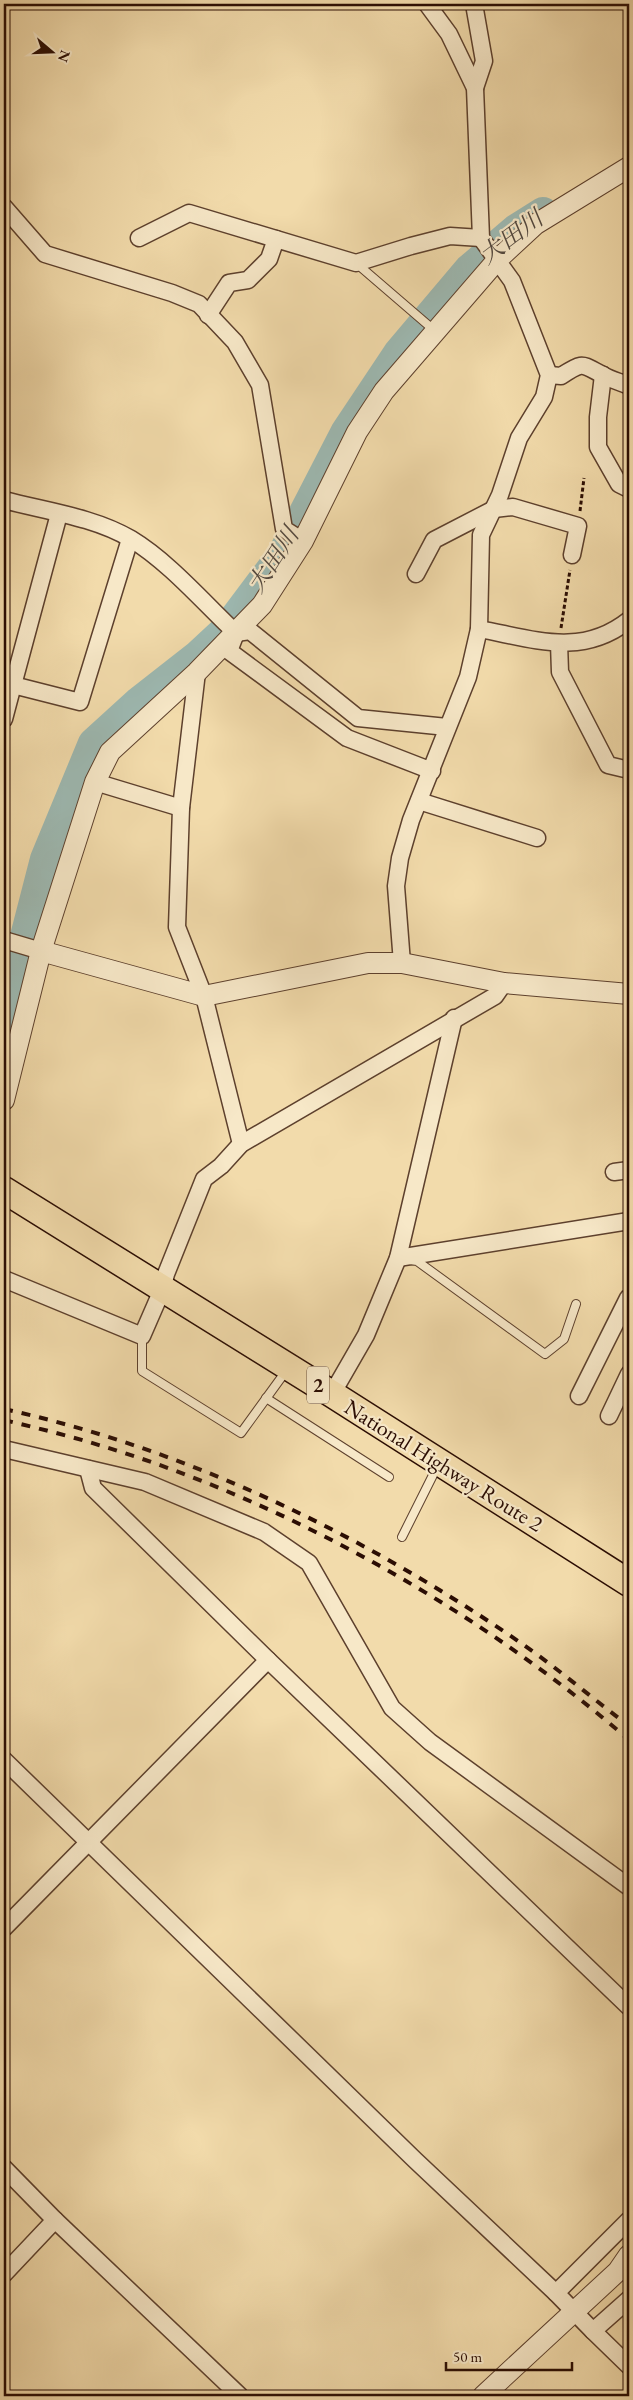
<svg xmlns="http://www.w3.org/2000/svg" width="633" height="2400" font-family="'EB Garamond','Noto Serif JP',serif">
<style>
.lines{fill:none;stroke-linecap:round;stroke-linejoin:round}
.river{stroke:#9db9b2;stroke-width:30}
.service-casing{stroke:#5d402d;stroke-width:10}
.minor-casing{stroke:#5d402d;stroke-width:19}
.tertiary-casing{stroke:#5d402d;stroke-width:22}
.trunk-casing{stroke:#2b0d03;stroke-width:29}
.path{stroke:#2b0d03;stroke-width:3;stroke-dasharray:4 2.5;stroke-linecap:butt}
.service{stroke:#f7e8c8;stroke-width:8}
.minor{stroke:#f7e8c8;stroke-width:16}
.tertiary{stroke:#f7e8c8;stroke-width:20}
.trunk{stroke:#f2dbab;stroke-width:26}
.rail{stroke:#2b0d03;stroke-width:4;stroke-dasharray:9 9;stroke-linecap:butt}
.labels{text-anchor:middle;stroke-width:4.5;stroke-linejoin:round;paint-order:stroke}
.shield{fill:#f7e8c8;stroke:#684f3e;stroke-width:1}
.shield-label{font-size:21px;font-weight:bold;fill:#2b0d03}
.street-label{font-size:22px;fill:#2b0d03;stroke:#f7e8c8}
.water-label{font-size:24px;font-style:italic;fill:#534940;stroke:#f7e8c8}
</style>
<rect width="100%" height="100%" fill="#f2dbab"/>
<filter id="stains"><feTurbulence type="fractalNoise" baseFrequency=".004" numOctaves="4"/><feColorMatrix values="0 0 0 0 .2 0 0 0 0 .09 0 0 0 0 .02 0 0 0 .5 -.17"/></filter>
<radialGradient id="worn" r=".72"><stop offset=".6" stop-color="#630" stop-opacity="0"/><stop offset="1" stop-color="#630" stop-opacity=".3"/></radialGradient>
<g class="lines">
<polyline class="river" points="4,1018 45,859 93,743 138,702 198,655 226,629 283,553 346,431 398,353 469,269 516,229 543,212"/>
<defs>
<g id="service">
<polyline points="356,263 435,331"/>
<polyline points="410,1260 417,1261 545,1354 564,1339 576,1304"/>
<polyline points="142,1336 142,1371 241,1433 286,1371"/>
<polyline points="266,1398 389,1477"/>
<polyline points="402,1537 437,1467"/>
</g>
<g id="minor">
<polyline points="474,4 484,61 475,88"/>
<polyline points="4,207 45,254 172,293 199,304 235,342 260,385 284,529 303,541"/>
<polyline points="139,238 189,213 356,263 411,246 450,236 481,238"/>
<polyline points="208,315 229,283 248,280 269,259 276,239"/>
<path d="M549,375l12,1c23,-15 20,-12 42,-1 8,5 18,7 26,11"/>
<polyline points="603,375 598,417 598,447 619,484 629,489"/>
<path d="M4,500c41,11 90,17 127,39 38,23 73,64 105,94l14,-2 108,87 89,9"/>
<polyline points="416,574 434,540 494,509 513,507 578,526 572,555"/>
<path d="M479,629c55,10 102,29 150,-9"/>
<polyline points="236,633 229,651 347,738 432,771"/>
<polyline points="559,643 560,672 608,765 629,770"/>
<polyline points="197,672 181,808 177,927 204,996 241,1144"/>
<polyline points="13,685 59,514"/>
<polyline points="4,719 13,685 80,702 130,539"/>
<polyline points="95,782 181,808"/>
<polyline points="419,801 537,838"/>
<polyline points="4,940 41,951"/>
<polyline points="402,963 396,886 400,858 411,820 468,677 479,629 481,535 500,495 519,438 544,397 549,375 512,281 481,238 475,88 449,34 427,4"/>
<polyline points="614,1172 629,1170"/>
<polyline points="398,1258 629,1221"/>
<polyline points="4,1279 142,1336 162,1290 166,1274 204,1179 221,1166 241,1144 495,996 504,983"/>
<polyline points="332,1394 366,1335 398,1258 454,1018"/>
<polyline points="579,1396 628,1298"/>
<polyline points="609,1416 629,1374"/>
<polyline points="4,1449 145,1482 264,1532 309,1563 392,1708 430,1742 629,1887"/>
<polyline points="88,1469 93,1488 268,1660 629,2007"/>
<polyline points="4,1760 415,2160 556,2293"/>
<polyline points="4,1928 268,1660"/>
<polyline points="4,2168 55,2220 240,2396"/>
<polyline points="629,2220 556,2293 593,2331 629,2299"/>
<polyline points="4,2274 55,2220"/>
<polyline points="593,2331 629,2366"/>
</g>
<g id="tertiary">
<polyline points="41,951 204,996 368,963 402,963 504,983 629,994"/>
<polyline points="4,1100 41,951 95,782 110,752 197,672 262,605 303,541 357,432 384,391 498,259 536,224 629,167"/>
<polyline points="483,2396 618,2271 629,2255"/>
</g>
<polyline id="trunk" points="4,1190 332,1394 629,1583"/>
</defs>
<use href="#service" class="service-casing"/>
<use href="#minor" class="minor-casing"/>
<use href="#tertiary" class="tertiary-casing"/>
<use href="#trunk" class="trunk-casing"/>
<g class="path">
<polyline points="580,511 584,478"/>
<polyline points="561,628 570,570"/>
</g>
<use href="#service" class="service"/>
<use href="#minor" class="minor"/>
<use href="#tertiary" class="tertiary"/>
<use href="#trunk" class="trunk"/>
<g class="rail">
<path d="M4,1409c185,41 358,125 514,232 38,26 74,57 111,85"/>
<path d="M4,1420c33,8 66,16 98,26 186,56 381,167 527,294"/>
</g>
</g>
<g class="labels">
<rect class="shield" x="307" y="1366.5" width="22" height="37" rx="4"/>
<g class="shield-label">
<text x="318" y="1392">2</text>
</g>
<g class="street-label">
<text transform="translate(444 1465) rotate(32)" y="8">National Highway Route 2</text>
</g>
<g class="water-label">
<text transform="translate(511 237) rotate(-37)" y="8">大田川</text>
<text transform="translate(273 560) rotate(-57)" y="8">大田川</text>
</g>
</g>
<rect width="633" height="2400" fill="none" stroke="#f2dbab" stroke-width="20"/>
<rect x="5" y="5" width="623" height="2390" fill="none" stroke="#2b0d03" stroke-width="2.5"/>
<rect x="10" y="10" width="613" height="2380" fill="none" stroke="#2b0d03"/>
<g transform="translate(52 52) rotate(109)" stroke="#f7e8c8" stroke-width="4" paint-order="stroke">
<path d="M0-4L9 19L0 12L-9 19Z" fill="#2b0d03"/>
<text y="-8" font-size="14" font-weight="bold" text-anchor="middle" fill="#2b0d03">N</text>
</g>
<path d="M446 2362v8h126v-8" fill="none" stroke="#2b0d03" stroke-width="2.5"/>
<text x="453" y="2362" font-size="15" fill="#2b0d03" stroke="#f7e8c8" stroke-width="4" paint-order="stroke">50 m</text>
<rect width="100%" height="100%" filter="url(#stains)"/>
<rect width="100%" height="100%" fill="url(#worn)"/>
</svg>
